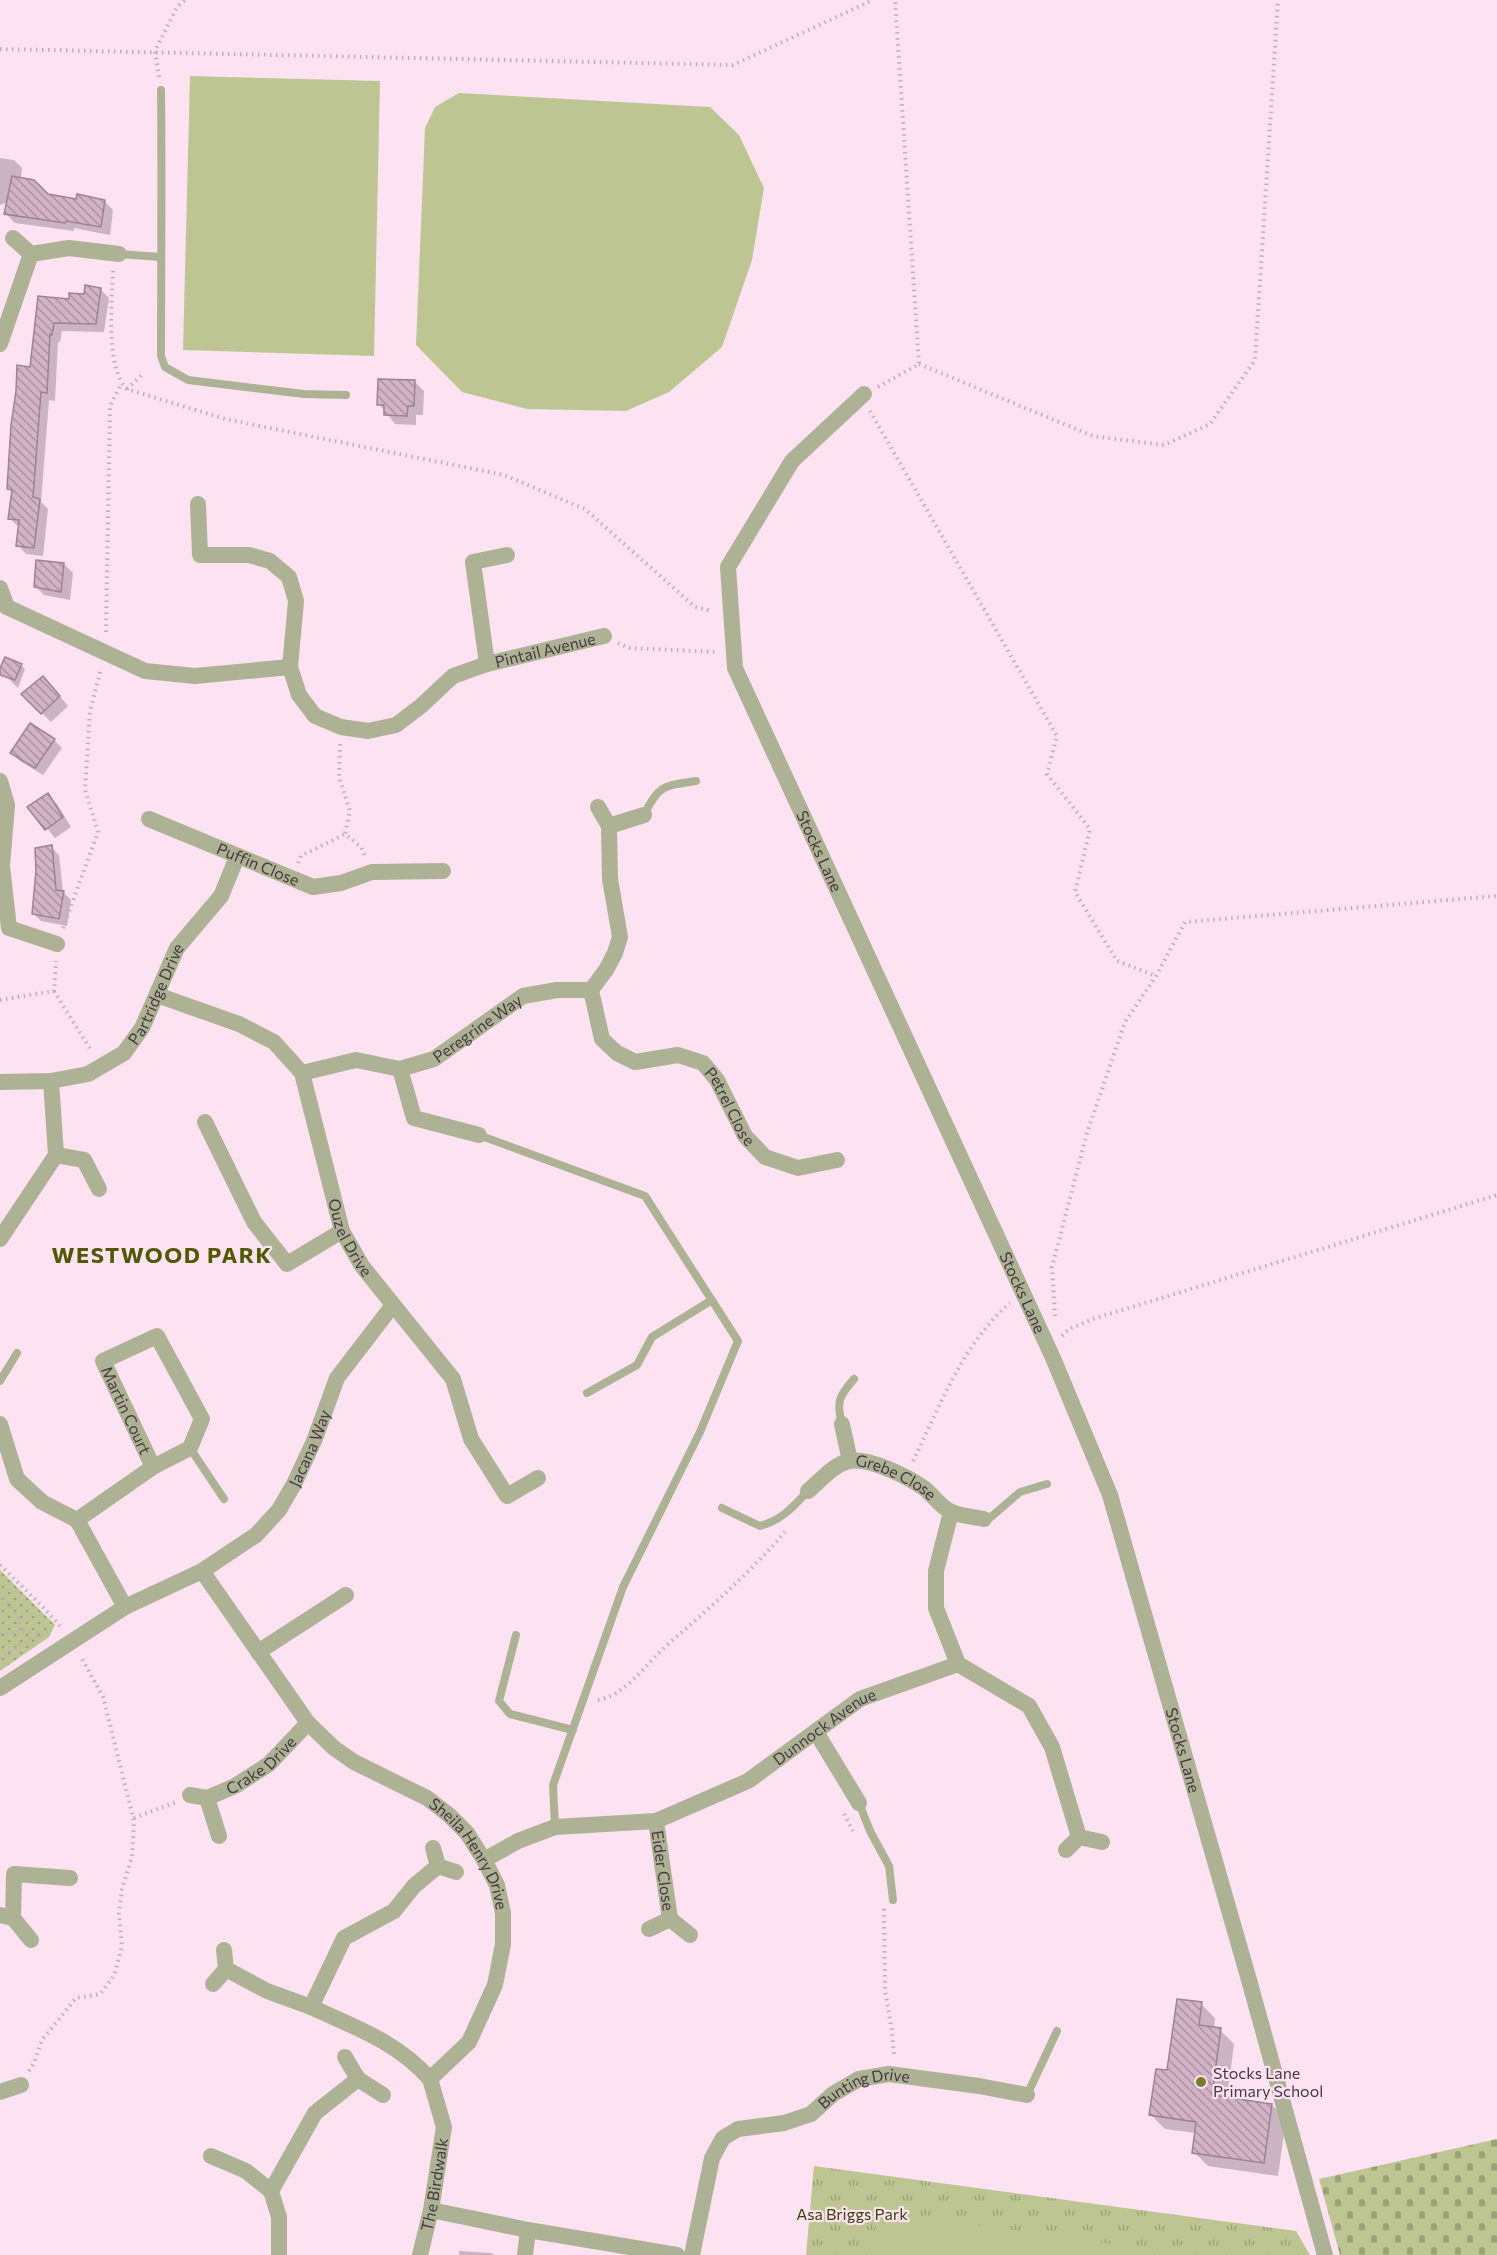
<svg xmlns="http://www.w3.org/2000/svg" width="1497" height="2255" font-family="Commissioner,sans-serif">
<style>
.grass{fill:url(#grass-dots)}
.cemetery{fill:url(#cemetery-stones)}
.park{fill:url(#park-tufts)}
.pitch{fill:#bdc693}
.shadow{fill:#0003}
.building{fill:url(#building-back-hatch);stroke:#a08194;stroke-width:1.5}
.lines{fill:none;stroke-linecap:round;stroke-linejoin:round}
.path{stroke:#c3acba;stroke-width:4;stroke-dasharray:1.5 4.5;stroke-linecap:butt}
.service{stroke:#adb294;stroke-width:8}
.minor{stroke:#adb294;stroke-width:16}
.poi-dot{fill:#757f2b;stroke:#fde2f2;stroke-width:2}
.labels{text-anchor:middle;stroke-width:4.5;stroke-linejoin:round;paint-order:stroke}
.street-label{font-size:16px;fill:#453840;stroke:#fde2f2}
.poi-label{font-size:16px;fill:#453840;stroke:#fde2f2;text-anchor:start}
.park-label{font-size:16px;fill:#3a400a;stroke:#fde2f2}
.district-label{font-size:22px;font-weight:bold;letter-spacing:1.5px;fill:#505800;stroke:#fde2f2}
</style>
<defs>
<pattern id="grass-dots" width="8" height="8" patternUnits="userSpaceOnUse" patternTransform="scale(1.5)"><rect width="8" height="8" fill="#bdc693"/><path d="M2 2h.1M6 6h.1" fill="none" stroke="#9ba279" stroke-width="1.8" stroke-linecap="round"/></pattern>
<pattern id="cemetery-stones" width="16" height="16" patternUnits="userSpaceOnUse" patternTransform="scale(1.5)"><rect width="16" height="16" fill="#bdc693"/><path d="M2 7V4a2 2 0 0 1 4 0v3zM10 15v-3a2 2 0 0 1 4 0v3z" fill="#9ba279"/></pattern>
<pattern id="park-tufts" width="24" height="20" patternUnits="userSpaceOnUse" patternTransform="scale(1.5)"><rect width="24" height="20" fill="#bdc693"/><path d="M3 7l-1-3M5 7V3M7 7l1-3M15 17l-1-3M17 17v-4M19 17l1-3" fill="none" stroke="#9ba279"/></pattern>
<pattern id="building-back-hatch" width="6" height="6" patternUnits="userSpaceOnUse" patternTransform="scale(1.5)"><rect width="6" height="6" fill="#d2b2c5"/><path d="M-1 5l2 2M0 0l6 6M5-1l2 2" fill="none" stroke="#ac92a1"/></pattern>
</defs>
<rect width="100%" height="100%" fill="#fde2f2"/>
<polygon class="grass" points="0,1570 55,1625 49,1637 0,1671"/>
<polygon class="cemetery" points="1497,2139 1497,2255 1340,2255 1319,2179"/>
<polygon class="park" points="814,2166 1296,2231 1310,2255 806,2255"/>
<g class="pitch">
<polygon points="190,76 380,81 374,356 183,350"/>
<polygon points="459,93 710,107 739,135 764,188 752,260 722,347 669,392 626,411 527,409 462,392 416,345 425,128 435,107"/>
<polygon points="878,2211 1126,2246 1125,2255 872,2255"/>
</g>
<g class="shadow">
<polygon points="0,158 14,160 22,168 21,179 35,181 49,195 77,200 105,202 113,210 110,235 74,228 74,231 15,223 6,214 8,202 0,205"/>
<polygon points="100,289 109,298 104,332 62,331 60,342 58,342 55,401 49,400 41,502 48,509 43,556 26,554 18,545 19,527 9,518 13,493 9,489 30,376 39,297 70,301"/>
<polygon points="415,382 424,391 423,415 416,415 416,425 395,424 379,404"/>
<polygon points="64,564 73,573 70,600 44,595 35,586"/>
<polygon points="21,665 25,669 18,688 1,671"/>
<polygon points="52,687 68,706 51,722 23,694"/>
<polygon points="30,725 54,740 62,748 43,775 20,761 12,753"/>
<polygon points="48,795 57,804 71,827 55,838 30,807"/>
<polygon points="51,847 59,855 63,892 71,900 67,926 41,921 33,913"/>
<polygon points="1201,2004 1215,2018 1214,2029 1220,2030 1234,2044 1227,2099 1272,2105 1286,2119 1278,2176 1208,2166 1194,2152 1196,2133 1165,2129 1151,2115 1168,2072"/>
<polygon points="459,2251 492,2253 494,2255 459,2255"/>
</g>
<g class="building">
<polygon points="12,176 34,180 48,194 76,199 77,194 105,200 101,227 66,221 65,223 4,214"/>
<polygon points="85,285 101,288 96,324 54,323 52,335 50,334 47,393 41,392 33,497 40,499 34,548 16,546 19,520 8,519 12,490 7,489 11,425 16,391 17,365 30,367 38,296 69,299 69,293 84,294"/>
<polygon points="378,379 415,380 414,406 408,406 407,416 384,415 384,405 377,405"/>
<polygon points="36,560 64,563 61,592 34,587"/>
<polygon points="5,657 22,664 15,680 0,675 0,668"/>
<polygon points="43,676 60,696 41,714 21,694"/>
<polygon points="30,723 55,739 35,768 10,753"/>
<polygon points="48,793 63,817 45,830 27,807"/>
<polygon points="52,845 56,890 64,891 59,919 32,914 36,871 35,848"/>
<polygon points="1177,1999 1202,2002 1199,2025 1221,2028 1212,2095 1272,2104 1264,2163 1192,2153 1196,2122 1149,2115 1156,2069 1167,2070"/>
</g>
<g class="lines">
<g class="path">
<polyline points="0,49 733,65 873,0"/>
<polyline points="159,77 155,51 177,7 185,0"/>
<path d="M113,271c-1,29 -8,97 14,118l98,30 279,56 81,34 110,98 18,4"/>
<polyline points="919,364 1093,436 1164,445 1210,424 1255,360 1278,0"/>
<polyline points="878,387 919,364 895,0"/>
<polyline points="127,389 144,373"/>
<polyline points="870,411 1057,736 1047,774 1090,829 1075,892 1117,961 1156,976"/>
<polyline points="106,632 110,406 121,384"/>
<polyline points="618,643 629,648 718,652"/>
<polyline points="340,744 339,777 350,811 345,834 361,847 366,858"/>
<polyline points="298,863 301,856 345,834"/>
<polyline points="63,928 98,832 85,790 90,711 101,669"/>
<polyline points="54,991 92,1052"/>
<polyline points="0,1000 54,991 56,961"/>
<polyline points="1055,1316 1052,1267 1087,1133 1125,1022 1156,976 1185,922 1497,896"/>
<polyline points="1062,1336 1069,1329 1093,1319 1497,1195"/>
<path d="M913,1461c27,-55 50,-118 97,-158"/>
<polyline points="0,1565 41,1605 60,1626 58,1628"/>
<polyline points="0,1593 20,1618 20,1631 40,1635"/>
<polyline points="0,1634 20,1631"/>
<polyline points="0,1659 30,1639 49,1632"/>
<path d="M598,1700c28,-5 47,-35 67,-53 42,-37 83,-72 120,-115"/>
<polyline points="844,1814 853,1831"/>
<polyline points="134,1818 176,1802"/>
<polyline points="884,1909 885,1991 892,2031 894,2056"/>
<polyline points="29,2071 34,2063 42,2040 76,1998 100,1994 114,1976 122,1946 119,1914 122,1889 132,1857 134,1821 103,1697 81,1657"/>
</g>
<g class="service">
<path d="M161,90c1,89 0,177 0,266l4,11 23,13 116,14 42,1"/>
<polyline points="119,254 160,257"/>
<path d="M644,815c15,-31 20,-29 52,-34"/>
<polyline points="479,1135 645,1196 738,1341 700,1432 623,1587 553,1785 555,1827"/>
<polyline points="0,1381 17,1353"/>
<polyline points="587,1393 637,1365 652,1337 712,1300"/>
<path d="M842,1424c-6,-22 -3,-28 12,-45"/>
<polyline points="190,1448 224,1499"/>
<path d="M722,1508l38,18c22,-6 33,-19 48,-35"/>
<polyline points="984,1519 991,1517 1020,1492 1047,1484"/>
<polyline points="516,1635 499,1701 510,1714 573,1730"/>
<polyline points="859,1803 870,1831 889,1866 893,1900"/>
<polyline points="1027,2095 1057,2031"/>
</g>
<g class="minor">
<polyline points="13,238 31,254"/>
<polyline points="0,344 31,254 69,248 119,254"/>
<path id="s1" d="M864,394l-72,67 -64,106 7,101 318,690 57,137 139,485 76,275"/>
<path id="s2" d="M198,504l2,51h49l21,6 19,16 7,24 -6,66 9,28 16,21 26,11 27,4 28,-6 25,-19 32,-30 34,-12 117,-28"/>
<polyline points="0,588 7,607"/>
<polyline points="7,607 145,671 195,676 290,667"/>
<polyline points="487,664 473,562 507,555"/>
<polyline points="0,781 7,805 2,866 9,928 57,944"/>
<polyline points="598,807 609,826"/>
<path id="s3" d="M149,819l164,68 28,-4 31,-11 71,-1"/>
<path id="s4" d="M591,990l11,49 15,14 18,9 43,-7 25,8 14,17 28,56 20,21 33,11 39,-8"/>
<path id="s5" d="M157,995l82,29 35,18 28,31 40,158 20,35 91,113 18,60 36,57 31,-18"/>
<polyline points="400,1069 414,1118 479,1135"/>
<path id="s6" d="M302,1073l54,-13 44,9 34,-10 89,-63 34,-6h34l15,-20 9,-17 5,-16 -10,-58 -1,-53 35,-11"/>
<path id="s7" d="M0,1082l51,-1 37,-7 36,-21 18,-25 35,-80 44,-52 16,-39"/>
<polyline points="205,1122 254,1222 287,1264 342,1231"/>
<polyline points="56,1155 84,1160 99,1189"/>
<polyline points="0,1239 56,1155 51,1081"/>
<polyline points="0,1424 17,1479 42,1502 77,1520 125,1607"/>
<polyline points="842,1424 850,1461"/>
<path id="s8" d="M808,1491c12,-10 27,-28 42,-30 19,-4 58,16 74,27 9,7 17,20 28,24 9,4 22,5 32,7"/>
<polyline points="951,1512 936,1571 936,1608 958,1664"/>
<path id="s9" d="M77,1520l76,-53 37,-19 12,-29 -45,-83 -54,25 50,106"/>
<path id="s10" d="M202,1571l106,152 26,25 20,14 73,36 22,17 18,18 17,27 13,25 6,28v31l-8,41 -26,57 -39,37c-34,-38 -74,-51 -119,-72"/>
<polyline points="258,1652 346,1595"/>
<path id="s11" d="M0,1688l125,-81 77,-36 54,-36 23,-25 15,-26 20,-43 23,-63 56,-73"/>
<polyline points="816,1732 859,1803"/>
<path id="s12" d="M190,1795l17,3 28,-12 34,-22 39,-41"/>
<polyline points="207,1798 219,1836"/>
<path id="s13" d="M656,1821l14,98"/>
<polyline points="433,1848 438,1866"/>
<polyline points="1066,1850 1079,1837"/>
<path id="s14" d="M484,1860l34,-19 37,-14 101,-6 92,-40 112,-82 98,-35 71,42 23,41 27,90 23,5"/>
<polyline points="438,1866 456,1872"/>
<polyline points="0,1915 13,1918 14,1874 70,1878"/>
<polyline points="13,1918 31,1940"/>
<polyline points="649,1929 670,1919 690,1935"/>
<polyline points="226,1969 267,1991 311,2007 344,1938 394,1911 414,1886 438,1866"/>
<polyline points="213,1984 226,1969 224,1950"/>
<polyline points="345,2057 358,2079 383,2095"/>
<polyline points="0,2092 21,2085"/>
<polyline points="211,2156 246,2171 271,2191"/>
<polyline points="431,2210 528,2230 677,2255"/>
<polyline points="279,2255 279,2217 271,2191 315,2113 358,2079"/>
<path id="s15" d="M420,2255l11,-45 13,-83 -14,-48"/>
<polyline points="525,2255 528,2230"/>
<path id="s16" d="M692,2255l20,-97 11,-20 15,-9 46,-6 27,-9 22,-20 26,-15 30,-5 90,12 48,9"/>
</g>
</g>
<circle class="poi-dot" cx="1201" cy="2082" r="6"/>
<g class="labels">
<g class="street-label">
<text dy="6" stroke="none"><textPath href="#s2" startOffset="549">Pintail Avenue</textPath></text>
<text dy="6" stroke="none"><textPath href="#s1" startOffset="525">Stocks Lane</textPath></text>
<text dy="6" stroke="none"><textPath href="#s3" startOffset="118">Puffin Close</textPath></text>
<text dy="6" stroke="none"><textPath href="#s7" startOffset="198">Partridge Drive</textPath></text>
<text dy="6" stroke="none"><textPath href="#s6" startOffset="189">Peregrine Way</textPath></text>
<text dy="6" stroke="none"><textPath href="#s4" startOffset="212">Petrel Close</textPath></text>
<text dy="6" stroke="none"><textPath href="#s5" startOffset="340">Ouzel Drive</textPath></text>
<text dy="6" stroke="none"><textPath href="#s1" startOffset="1011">Stocks Lane</textPath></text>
<text dy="6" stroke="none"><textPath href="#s9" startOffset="374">Martin Court</textPath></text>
<text dy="6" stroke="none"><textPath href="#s11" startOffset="402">Jacana Way</textPath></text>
<text dy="6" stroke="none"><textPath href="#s8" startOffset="102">Grebe Close</textPath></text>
<text dy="6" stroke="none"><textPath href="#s14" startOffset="374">Dunnock Avenue</textPath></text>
<text dy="6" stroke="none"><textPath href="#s1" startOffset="1497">Stocks Lane</textPath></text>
<text dy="6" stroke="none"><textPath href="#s12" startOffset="81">Crake Drive</textPath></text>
<text dy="6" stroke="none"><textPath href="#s10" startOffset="399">Sheila Henry Drive</textPath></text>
<text dy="6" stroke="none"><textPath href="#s13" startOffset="50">Eider Close</textPath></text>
<text dy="6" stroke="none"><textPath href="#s16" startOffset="276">Bunting Drive</textPath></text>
<text dy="6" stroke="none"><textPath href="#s15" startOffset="72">The Birdwalk</textPath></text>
</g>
<g class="poi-label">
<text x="1213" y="2079">Stocks Lane<tspan x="1213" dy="18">Primary School</tspan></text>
</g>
<g class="park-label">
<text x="852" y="2220">Asa Briggs Park</text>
</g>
<g class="district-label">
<text x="162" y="1263">WESTWOOD PARK</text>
</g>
</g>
</svg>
